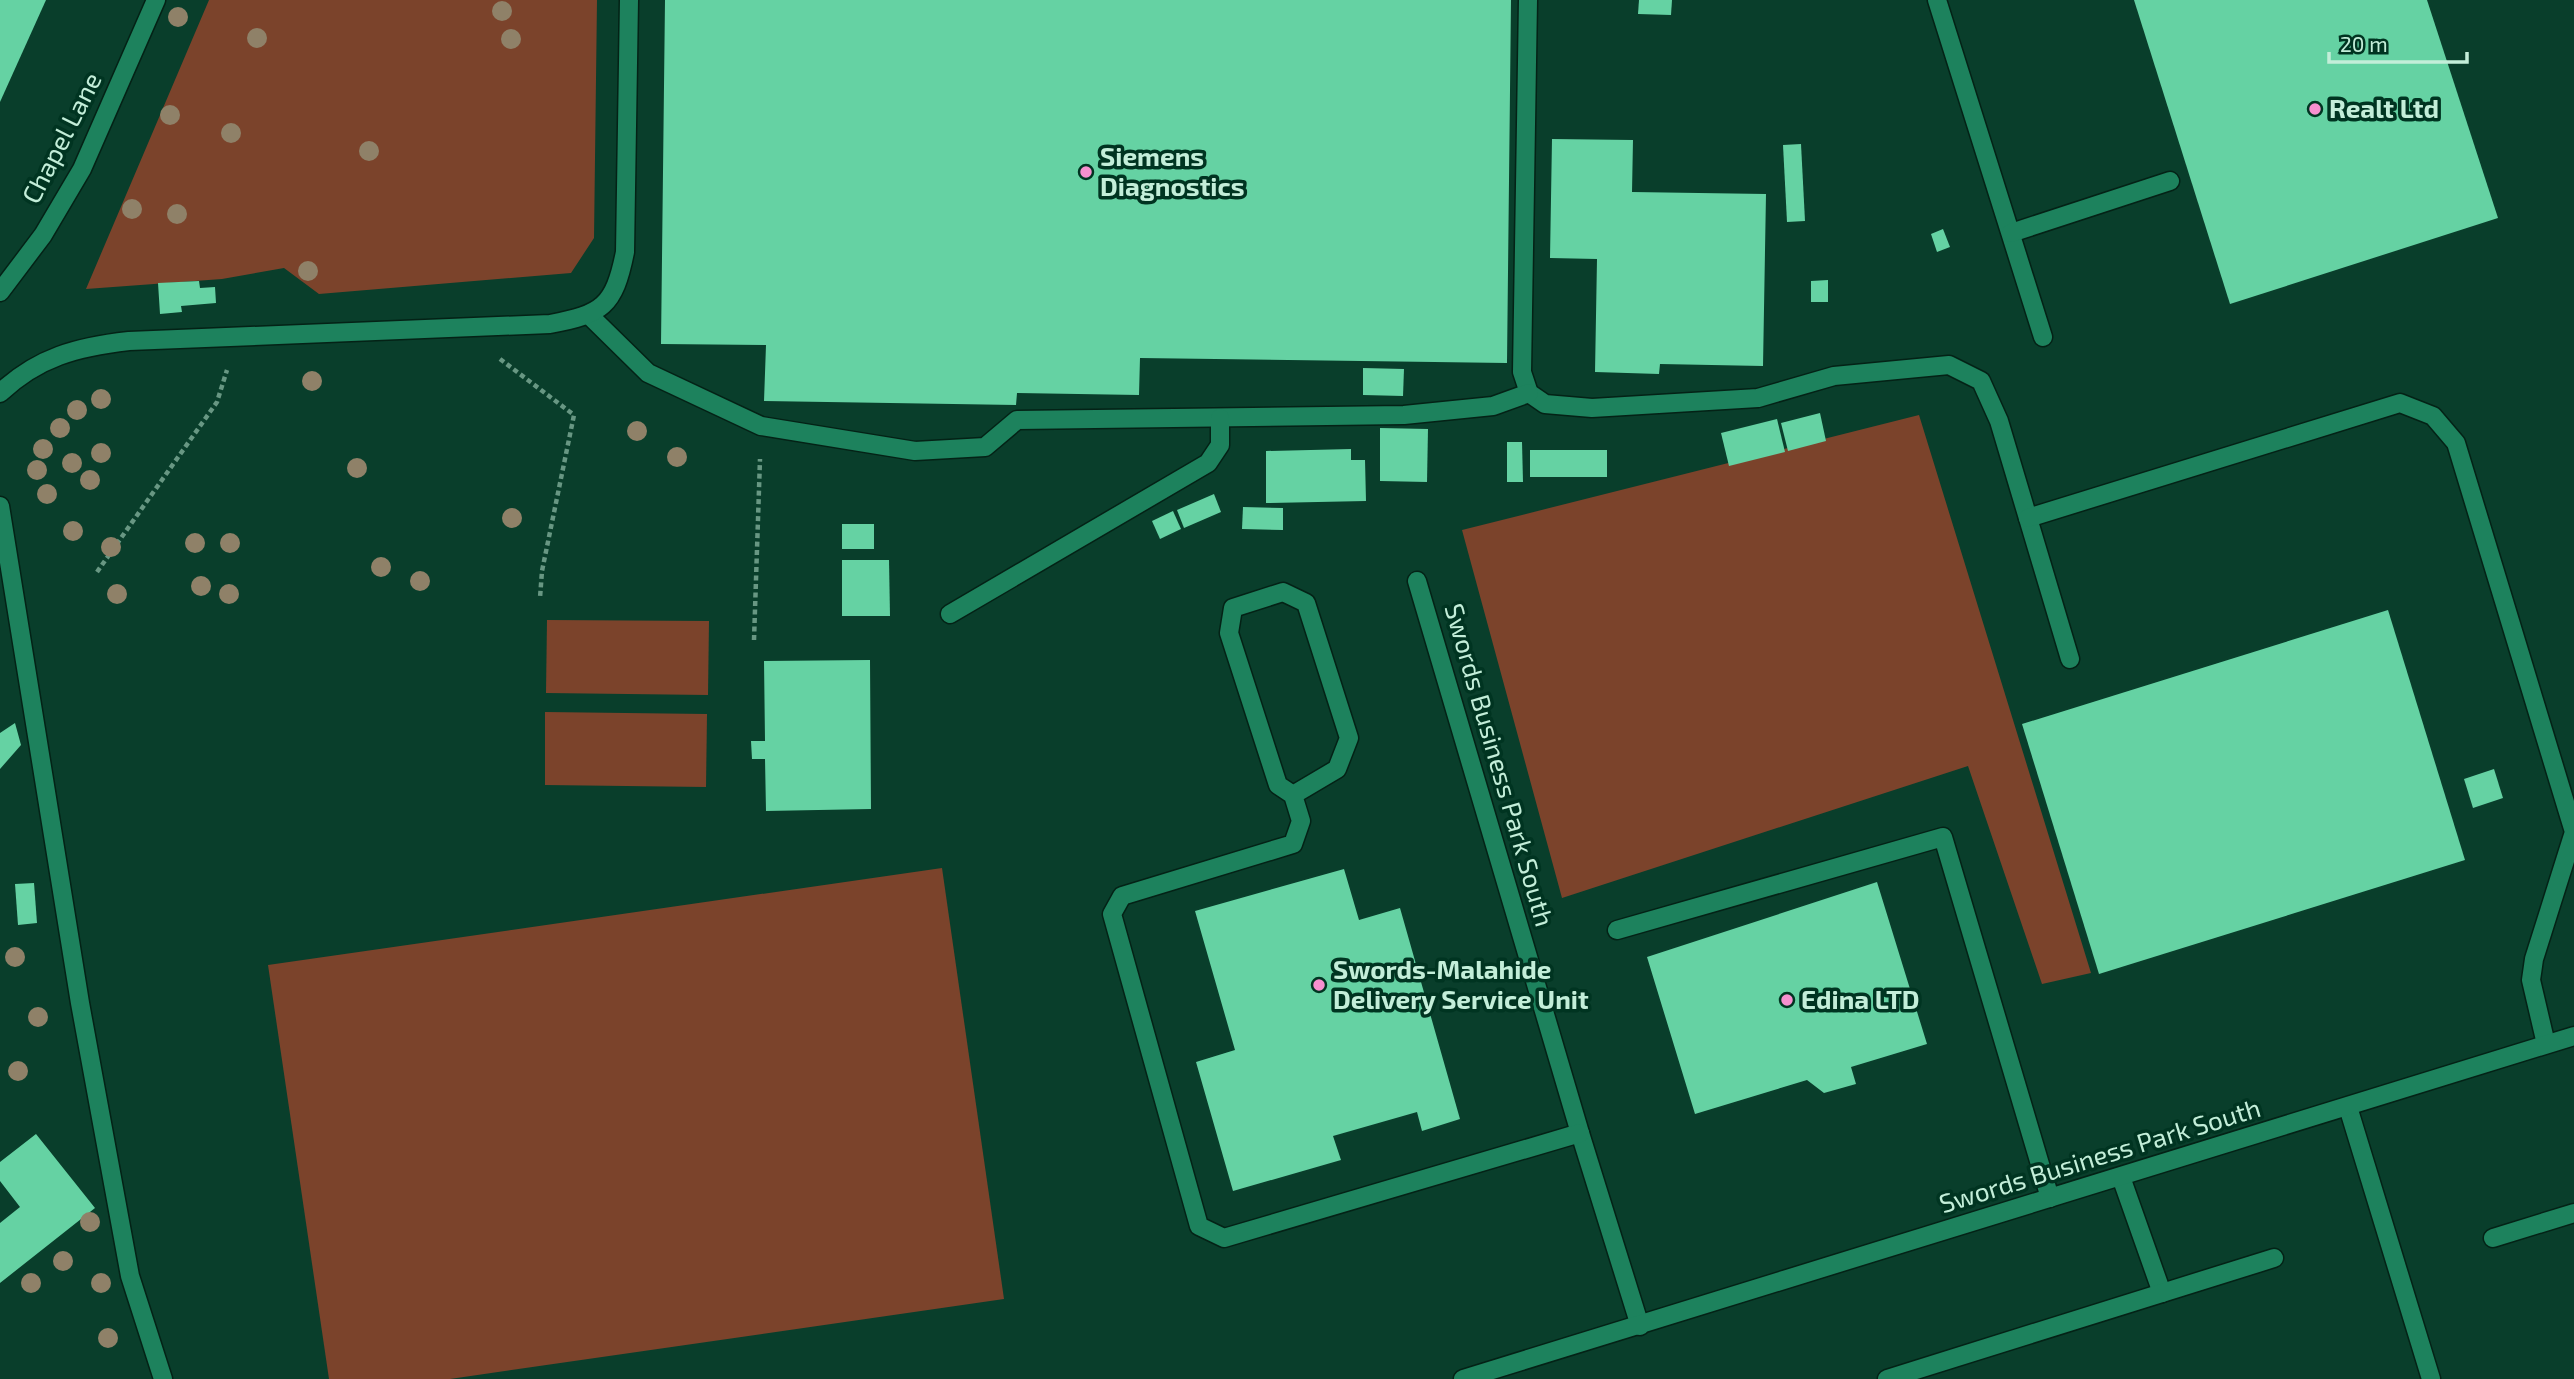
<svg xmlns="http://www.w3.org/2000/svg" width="2574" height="1379" font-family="'Exo 2',sans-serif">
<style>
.green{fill:#7b432b}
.building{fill:#65d2a3}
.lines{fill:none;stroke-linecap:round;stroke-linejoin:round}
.minor-casing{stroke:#042216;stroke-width:21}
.path{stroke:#689783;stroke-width:4.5;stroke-dasharray:5 3.5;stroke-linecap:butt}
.minor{stroke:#1d825d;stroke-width:18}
.tree{fill:#8f8168}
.poi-dot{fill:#f690cf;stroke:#003421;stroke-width:2.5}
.labels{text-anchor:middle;stroke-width:7;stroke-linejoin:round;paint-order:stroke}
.poi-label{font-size:26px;font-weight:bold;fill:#c3eed9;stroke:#003421;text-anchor:start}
.street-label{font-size:26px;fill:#c3eed9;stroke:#003421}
</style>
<rect width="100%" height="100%" fill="#093e2b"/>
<g class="green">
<polygon points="209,0 597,0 594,238 571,273 319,294 284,268 222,279 86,289"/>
<polygon points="1919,415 2091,973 2042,984 1968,766 1562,898 1462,530"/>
<polygon points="547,620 709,621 708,695 546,693"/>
<polygon points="545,712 707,714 706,787 545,785"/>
<polygon points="942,868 1004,1299 450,1379 329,1379 268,965"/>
</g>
<g class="building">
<polygon points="0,0 46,0 0,102"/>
<polygon points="665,0 1511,0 1507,363 1140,358 1139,395 1017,393 1016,405 764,401 766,345 661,344"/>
<polygon points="1639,0 1672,0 1671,15 1638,14"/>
<polygon points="2134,0 2427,0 2498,218 2230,304"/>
<polygon points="1552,139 1633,140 1632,192 1766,194 1763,366 1660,364 1659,374 1595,372 1597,259 1550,258"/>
<polygon points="1801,144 1805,221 1787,222 1783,145"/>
<polygon points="1943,229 1950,247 1937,252 1931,234"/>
<polygon points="1828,280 1828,302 1811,302 1811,281"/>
<polygon points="199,281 200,288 215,287 216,303 181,306 182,312 160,314 158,283"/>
<polygon points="1363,368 1404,369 1403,396 1363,395"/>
<polygon points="1820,413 1826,441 1788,451 1781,423"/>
<polygon points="1777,419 1785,452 1729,466 1721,433"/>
<polygon points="1380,428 1428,429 1427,482 1380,481"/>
<polygon points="1507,442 1522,442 1523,482 1507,482"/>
<polygon points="1351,449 1351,460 1365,460 1366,501 1266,503 1266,451"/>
<rect x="1530" y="450" width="77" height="27"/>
<polygon points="1214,494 1221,512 1184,528 1177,510"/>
<polygon points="1243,507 1283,508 1283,530 1242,529"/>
<polygon points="1173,511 1181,529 1160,539 1152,521"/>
<rect x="842" y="524" width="32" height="25"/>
<polygon points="842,560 889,560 890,616 842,616"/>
<polygon points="2388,610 2465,860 2099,974 2022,724"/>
<polygon points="870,660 871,809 766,811 765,759 752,759 751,741 765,741 764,661"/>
<polygon points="15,723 21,745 0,769 0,733"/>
<polygon points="2494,769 2503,798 2473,808 2464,779"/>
<polygon points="1344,869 1359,920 1400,908 1460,1119 1422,1131 1417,1112 1333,1136 1341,1160 1233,1191 1196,1062 1235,1050 1195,911"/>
<polygon points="1877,882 1927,1044 1851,1067 1856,1084 1824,1093 1807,1080 1695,1114 1647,957"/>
<polygon points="34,883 37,923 18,925 15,884"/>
<polygon points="36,1134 95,1208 0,1283 0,1223 20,1207 0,1181 0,1162"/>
</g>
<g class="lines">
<defs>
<g id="minor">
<polyline points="1528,0 1522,372 1529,393 1545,404 1592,408 1758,398 1834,376 1949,365 1981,381 1999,421 2070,659"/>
<polyline points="1937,0 2043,337"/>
<polyline points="2011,233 2170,181"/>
<polyline points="0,292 43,235 82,169 156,0"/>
<polyline points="590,316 648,373 761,426 915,451 985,447 1017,420 1404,415 1493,406 1529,393"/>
<path d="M0,393c38,-36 77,-46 129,-52l421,-17c52,-10 64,-17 75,-72l4,-252"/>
<polyline points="0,506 80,1003 130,1276 163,1379"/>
<polyline points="2028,518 2400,403 2433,416 2456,443 2574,832 2534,959 2531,980 2546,1044"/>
<polyline points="1417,581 1580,1133 1640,1326"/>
<polyline points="950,614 1208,463 1220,445 1220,418"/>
<polyline points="1293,795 1337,769 1349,738 1306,603 1283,592 1233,608 1229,633 1278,785 1293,795 1301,821 1293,844 1122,896 1112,914 1199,1226 1224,1238 1580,1133"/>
<polyline points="1617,930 1943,837 2050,1198"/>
<polyline points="2348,1107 2431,1379"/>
<polyline points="2121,1177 2162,1293"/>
<polyline points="2493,1238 2574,1213"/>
<polyline points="1463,1379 2574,1036"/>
<polyline points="1887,1379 2274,1258"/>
</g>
</defs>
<use href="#minor" class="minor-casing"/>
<g class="path">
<polyline points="500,359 574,415 542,571 540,598"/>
<polyline points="97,572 217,402 227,370"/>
<polyline points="754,640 760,459"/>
</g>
<use href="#minor" class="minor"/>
</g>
<g class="tree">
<circle cx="502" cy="11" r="10"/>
<circle cx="178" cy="17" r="10"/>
<circle cx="257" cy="38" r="10"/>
<circle cx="511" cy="39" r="10"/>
<circle cx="170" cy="115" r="10"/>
<circle cx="231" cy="133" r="10"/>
<circle cx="369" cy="151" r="10"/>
<circle cx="132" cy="209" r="10"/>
<circle cx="177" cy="214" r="10"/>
<circle cx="308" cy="271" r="10"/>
<circle cx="312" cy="381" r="10"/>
<circle cx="101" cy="399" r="10"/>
<circle cx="77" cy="410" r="10"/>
<circle cx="60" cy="428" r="10"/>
<circle cx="637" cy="431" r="10"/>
<circle cx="43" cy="449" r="10"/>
<circle cx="101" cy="453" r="10"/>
<circle cx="677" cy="457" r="10"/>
<circle cx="72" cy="463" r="10"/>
<circle cx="357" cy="468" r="10"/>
<circle cx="37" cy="470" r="10"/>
<circle cx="90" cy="480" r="10"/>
<circle cx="47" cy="494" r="10"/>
<circle cx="512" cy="518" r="10"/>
<circle cx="73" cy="531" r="10"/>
<circle cx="195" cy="543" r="10"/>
<circle cx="230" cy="543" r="10"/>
<circle cx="111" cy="547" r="10"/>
<circle cx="381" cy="567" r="10"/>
<circle cx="420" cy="581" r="10"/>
<circle cx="201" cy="586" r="10"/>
<circle cx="117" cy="594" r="10"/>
<circle cx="229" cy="594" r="10"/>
<circle cx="15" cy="957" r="10"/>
<circle cx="38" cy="1017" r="10"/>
<circle cx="18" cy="1071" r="10"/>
<circle cx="90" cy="1222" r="10"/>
<circle cx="63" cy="1261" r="10"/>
<circle cx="31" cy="1283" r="10"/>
<circle cx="101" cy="1283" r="10"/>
<circle cx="108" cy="1338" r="10"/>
</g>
<g class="poi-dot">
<circle cx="2315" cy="109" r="7"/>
<circle cx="1086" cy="172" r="7"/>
<circle cx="1319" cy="985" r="7"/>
<circle cx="1787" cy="1000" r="7"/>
</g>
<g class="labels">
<g class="poi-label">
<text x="2329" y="118">Realt Ltd</text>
<text x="1100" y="166">Siemens<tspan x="1100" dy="30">Diagnostics</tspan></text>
<text x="1333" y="979">Swords-Malahide<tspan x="1333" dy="30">Delivery Service Unit</tspan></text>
<text x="1801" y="1009">Edina LTD</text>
</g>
<g class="street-label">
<text transform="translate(62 138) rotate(-63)" y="9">Chapel Lane</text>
<text transform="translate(1499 765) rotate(74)" y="9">Swords Business Park South</text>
<text transform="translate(2100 1156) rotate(-17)" y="9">Swords Business Park South</text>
</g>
</g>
<path d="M2329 52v10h138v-10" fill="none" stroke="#c3eed9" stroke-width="3.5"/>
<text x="2340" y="52" font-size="21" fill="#c3eed9" stroke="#003421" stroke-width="5" paint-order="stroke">20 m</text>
</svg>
